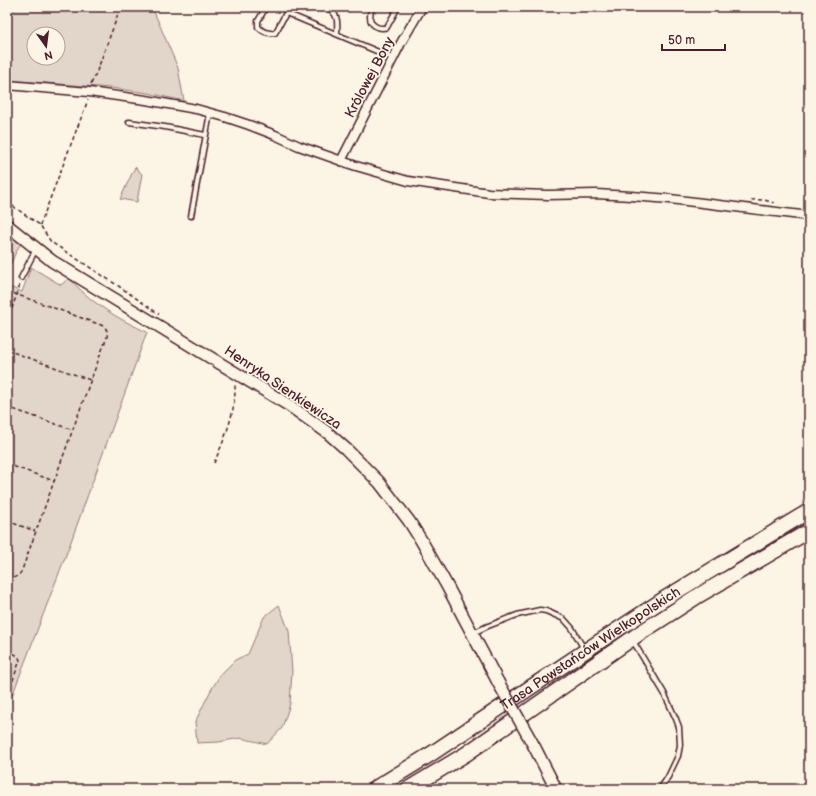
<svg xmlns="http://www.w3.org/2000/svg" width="816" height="796" font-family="'Balsamiq Sans',sans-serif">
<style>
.green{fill:#e2d5ca;stroke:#967a7a;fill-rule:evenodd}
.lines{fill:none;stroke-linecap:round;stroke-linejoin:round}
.lane-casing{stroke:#4a1f2b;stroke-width:7}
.street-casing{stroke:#4a1f2b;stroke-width:11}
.secondary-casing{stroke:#4a1f2b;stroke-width:14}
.highway-casing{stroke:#4a1f2b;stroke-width:17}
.path{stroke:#4a1f2b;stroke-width:1.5;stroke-dasharray:4 3;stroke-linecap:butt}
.lane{stroke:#fcf5e5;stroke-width:4}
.street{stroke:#fcf5e5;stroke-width:8}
.secondary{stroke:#fcf5e5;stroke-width:11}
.highway{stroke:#fcf5e5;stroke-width:14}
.secondary-bridge-casing{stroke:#4a1f2b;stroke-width:14;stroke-linecap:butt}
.secondary-bridge{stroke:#fcf5e5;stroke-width:11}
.labels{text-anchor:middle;stroke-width:3.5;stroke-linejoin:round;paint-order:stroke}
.street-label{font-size:14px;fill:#4a1f2b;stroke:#fcf5e5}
</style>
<rect width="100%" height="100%" fill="#fcf5e5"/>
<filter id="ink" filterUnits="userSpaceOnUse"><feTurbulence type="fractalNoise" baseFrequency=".025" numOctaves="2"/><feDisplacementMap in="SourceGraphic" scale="8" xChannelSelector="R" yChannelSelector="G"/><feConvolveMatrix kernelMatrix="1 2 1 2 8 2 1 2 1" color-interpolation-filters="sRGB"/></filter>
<g filter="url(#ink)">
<g class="green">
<path d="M7,7h145l26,61 6,33 -36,-8 -37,-5 -104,-8zM34,34h24v24h-24z"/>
<polygon points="135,167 142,174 137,202 120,199"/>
<polygon points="7,234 21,243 16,252 7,272"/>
<path d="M31,267l30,18 8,-7c5,5 10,11 16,16 18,16 40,28 62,38l-78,215 -62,162v-423l15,6z"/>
<polygon points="279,605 289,631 292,671 290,704 282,728 267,744 240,738 219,742 197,743 195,722 211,690 221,674 235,660 248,654 264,617"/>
</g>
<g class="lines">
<defs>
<g id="lane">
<path d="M266,7l-8,14v6c5,5 10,7 17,6l3,-5 8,-15 107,45"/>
<path d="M323,7c3,1 7,2 9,4 7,6 5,16 5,23"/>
<path d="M373,7c-2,3 -3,6 -3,10 0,9 10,13 17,10l11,-20"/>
<polyline points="286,13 289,7"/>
<polyline points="129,122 165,127 205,135"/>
<polyline points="191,216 210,113"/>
<polyline points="21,278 36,249"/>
<polyline points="473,633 488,626 517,615 540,610 546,611 564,619 572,628 584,649"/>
<polyline points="633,641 664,693 676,719 679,727 680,745 678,756 668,777 660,789"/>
</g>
<g id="street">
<polyline points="7,85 89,92 146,100 196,109 225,117 249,125 275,135 299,146 356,166 408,181 489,193 548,195 596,194 631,196 670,199 809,216"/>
<polyline points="341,161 401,43 422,7"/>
</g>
<g id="secondary">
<polyline points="7,225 52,261 290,406 328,433 346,449 379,482 409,521 421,540 446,584 498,682"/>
<polyline points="534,746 556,789"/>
</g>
<g id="highway">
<path id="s1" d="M374,789l57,-35 154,-103 79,-52 145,-88"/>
<polyline points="408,789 466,754 640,633 696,597 809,531"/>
</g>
</defs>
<use href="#lane" class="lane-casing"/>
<use href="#street" class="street-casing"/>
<use href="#secondary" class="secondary-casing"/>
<use href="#highway" class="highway-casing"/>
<g class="path">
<polyline points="7,14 17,7"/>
<polyline points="91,84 97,71 116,20 120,7"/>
<path d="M751,200c8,-1 16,0 23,3"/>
<polyline points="7,202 40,225 51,242 120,287 159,314"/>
<polyline points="40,225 88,100"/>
<path d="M7,291l94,34c6,3 7,6 6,12l-17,45 -68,188c-3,7 -8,9 -15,7"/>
<polyline points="7,322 17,294 20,284"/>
<polyline points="7,350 90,380"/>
<polyline points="7,407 73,430"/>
<path d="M214,463c11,-25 22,-51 21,-79"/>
<polyline points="7,464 54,481"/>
<polyline points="7,521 35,531"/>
<polyline points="7,650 18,656 20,660 7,697"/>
</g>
<use href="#lane" class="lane"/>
<use href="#street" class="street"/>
<use href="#secondary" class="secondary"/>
<use href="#highway" class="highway"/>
<defs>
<polyline id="secondary-bridge" points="498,682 534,746"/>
</defs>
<use href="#secondary-bridge" class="secondary-bridge-casing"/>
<use href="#secondary-bridge" class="secondary-bridge"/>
</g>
</g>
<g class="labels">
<g class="street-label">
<text transform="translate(369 77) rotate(-62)" y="5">Królowej Bony</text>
<text transform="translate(283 387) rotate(34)" y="5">Henryka Sienkiewicza</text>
<text dy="5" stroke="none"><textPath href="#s1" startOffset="258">Trasa Powstańców Wielkopolskich</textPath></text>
</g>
</g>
<rect width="816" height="796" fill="none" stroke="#fcf5e5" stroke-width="24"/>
<rect x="12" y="12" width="792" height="772" fill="none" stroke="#4a1f2b" stroke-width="1.5" filter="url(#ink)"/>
<g transform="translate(46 46) rotate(166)"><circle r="19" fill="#fcf5e5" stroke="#b59f9b"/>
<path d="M0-3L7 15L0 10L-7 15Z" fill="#4a1f2b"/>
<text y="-6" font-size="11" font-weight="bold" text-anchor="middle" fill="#4a1f2b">N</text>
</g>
<path d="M662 44v6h63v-6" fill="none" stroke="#4a1f2b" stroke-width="2"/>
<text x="668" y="44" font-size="12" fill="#4a1f2b" stroke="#fcf5e5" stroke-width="3" paint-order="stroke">50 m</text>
</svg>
